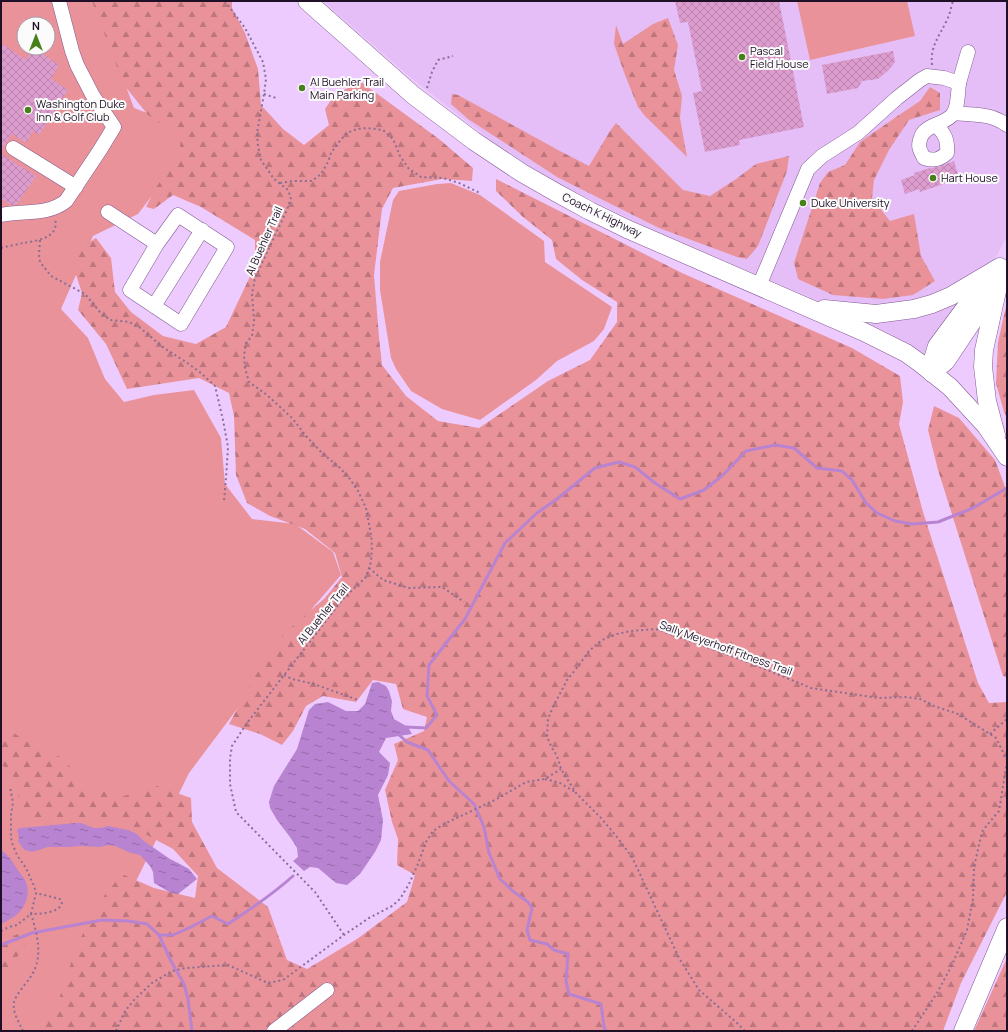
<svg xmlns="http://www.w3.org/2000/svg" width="1008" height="1032" font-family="Manrope,sans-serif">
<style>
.built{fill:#e5bef7}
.grass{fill:#ea9299;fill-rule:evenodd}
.forest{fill:url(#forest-firs)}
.water{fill:url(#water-ripples)}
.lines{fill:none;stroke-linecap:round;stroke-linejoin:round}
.stream{stroke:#b883d0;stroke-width:3}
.building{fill:url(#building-cross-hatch)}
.minor-casing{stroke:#805892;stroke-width:15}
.major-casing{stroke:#805892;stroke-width:19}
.path{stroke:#886e94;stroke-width:2;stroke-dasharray:2 3;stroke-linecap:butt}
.minor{stroke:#fff;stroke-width:14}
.major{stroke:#fff;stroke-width:18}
.poi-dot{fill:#477f19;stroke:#fbfbfb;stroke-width:1.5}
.labels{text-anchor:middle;stroke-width:4;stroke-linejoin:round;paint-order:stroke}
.poi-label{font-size:11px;fill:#201027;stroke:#fbfbfb;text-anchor:start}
.street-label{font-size:11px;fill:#201027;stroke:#fbfbfb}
</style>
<defs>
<pattern id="forest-firs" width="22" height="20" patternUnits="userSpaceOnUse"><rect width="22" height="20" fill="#ea9299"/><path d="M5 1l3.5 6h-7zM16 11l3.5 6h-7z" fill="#bd767d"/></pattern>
<pattern id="water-ripples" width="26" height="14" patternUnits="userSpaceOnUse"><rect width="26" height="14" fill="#b883d0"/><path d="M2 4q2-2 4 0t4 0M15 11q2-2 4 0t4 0" fill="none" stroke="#956aa9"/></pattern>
<pattern id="building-cross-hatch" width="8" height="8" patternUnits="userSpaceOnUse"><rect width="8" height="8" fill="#dc9cce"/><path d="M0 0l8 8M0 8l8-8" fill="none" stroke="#bc85b1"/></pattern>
</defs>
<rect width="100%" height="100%" fill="#eecbff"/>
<polygon class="built" points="323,1 1007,1 1007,236 996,257 978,287 930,359 909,344 887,332 851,315 646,227 551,180 492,141 411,78"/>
<g class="grass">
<path d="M1,1h93l40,107 69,26 -27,30 -38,50 -45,22 -32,73 27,29 17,41 19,23 30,-7 40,-5 27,48 4,46 27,35 43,5 38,28 8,23 -26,30 -126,168 -72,147 -43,111h-73zM24,24h24v24h-24z"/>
<polygon points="797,1 907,1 915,36 810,60"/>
<polygon points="451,183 480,195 544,241 545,262 612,307 604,329 594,341 557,361 536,380 480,420 442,409 411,391 396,369 391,358 380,290 380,262 393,200 399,191 437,184"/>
</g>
<g class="forest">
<polygon points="92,1 232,1 232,8 245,33 258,69 261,105 283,129 304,145 329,125 325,109 335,94 361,82 439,139 473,168 472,181 442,179 393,188 382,209 374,275 379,337 382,365 406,396 438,421 479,428 548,381 590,360 617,322 617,302 582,280 556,259 552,240 523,217 496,191 496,179 682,273 852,348 900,376 903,402 899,424 923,512 978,683 989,703 1007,702 1007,892 961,983 943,1031 37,1031 37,1026 55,1011 77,945 100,901 122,874 154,888 195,898 198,876 173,849 121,821 33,822 24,818 13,776 1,764 1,729 5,728 37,747 63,758 85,785 121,797 157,786 191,798 192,822 217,868 268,907 287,960 307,969 357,939 407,902 415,875 397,865 398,839 392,822 385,790 398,760 394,744 424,731 427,717 403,709 396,684 373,680 356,702 323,696 306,706 293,731 282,745 260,734 229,724 268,653 287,631 325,598 342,577 335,553 305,529 270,516 247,503 236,475 234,416 229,393 199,378 127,389 106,344 78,310 82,293 75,272 78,249 96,238 111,258 115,292 131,312 163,336 196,344 226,327 255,266 255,240 201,207 173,195 154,209 146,207 155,189 179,155 181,137 148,115 124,85"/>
<polygon points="668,18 678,45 674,70 682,96 680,118 687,157 645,116 638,107 625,75 614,44 616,25 623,44 653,24"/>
<polygon points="930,87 940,93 940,110 909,120 889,150 874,180 872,198 890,221 914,214 921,256 935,281 913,295 883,299 833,295 798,279 794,263 820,183 828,172 845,165 860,142 899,115 920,101"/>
<polygon points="452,94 458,95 558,150 589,166 610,131 616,123 683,190 710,196 736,179 756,164 789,156 787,171 758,246 747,259 737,257 659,228 557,177 468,119 451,104"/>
<polygon points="1007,302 1007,418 1004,412 996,383 998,342"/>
<polygon points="934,406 959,418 995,460 1007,492 1007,677 1003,676 938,470 928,430"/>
<polygon points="18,934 25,945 1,982 1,940"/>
<polygon points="1007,958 1007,1031 974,1031"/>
</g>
<g class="water">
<polygon points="378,682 386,686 389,691 392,701 391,711 394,719 408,727 412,734 386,738 379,752 390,763 388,775 378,795 383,820 381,840 375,852 360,874 347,885 336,883 318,868 310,867 304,871 293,861 298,857 297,848 290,837 277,820 270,808 269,802 274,786 297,749 309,710 315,704 328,702 346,711 358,711 365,704 372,683"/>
<polygon points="76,823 81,823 94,828 100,828 108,826 128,830 137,834 144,841 170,859 180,864 189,869 197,879 178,894 171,893 154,883 153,872 150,866 140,855 131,853 115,846 110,845 100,847 80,846 68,847 48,847 32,852 29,851 25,850 22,847 18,841 19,837 17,830 20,828"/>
<path d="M1,850c7,4 12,12 16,19 3,4 7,8 9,13 5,13 -1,26 -11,34 -4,3 -9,5 -14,8z"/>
</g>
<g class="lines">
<g class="stream">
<polyline points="406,727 426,728 437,715 427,696 429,665 465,619 505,543 537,513 557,499 595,468 619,462 635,467 655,483 680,499 704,490 723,475 746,451 775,445 794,448 817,468 842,471 852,480 866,503 877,513 895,521 912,524 938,522 973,508 1007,488"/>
<polyline points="398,734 407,742 428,750 449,781 474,804 484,827 489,853 500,879 514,892 528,902 532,908 527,930 530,940 547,944 554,950 568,954 566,981 569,994 601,1004 604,1027 606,1031"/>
<polyline points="159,935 171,961 184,984 188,999 192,1031"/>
<path d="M1,945l31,-12 70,-13 26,1 19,3 12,11h14l18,-8 21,-11 16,8c23,-15 45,-30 65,-48"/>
</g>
</g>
<g class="building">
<polygon points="675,1 779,1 804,127 739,140 740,145 705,152 693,93 702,91 688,22 680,23"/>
<polygon points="1,43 26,60 33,48 59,65 51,79 68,90 39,135 33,131 26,143 12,134 1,150"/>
<polygon points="893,51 895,62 889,70 878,79 862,81 858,88 827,94 822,65"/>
<polygon points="1,154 36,176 17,204 11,205 1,198"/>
<polygon points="954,161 959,178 946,182 946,183 920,192 919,189 905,194 901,180 915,175 914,173 930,168 939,167"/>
</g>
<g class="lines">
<defs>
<g id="minor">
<path d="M954,113c20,2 36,0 53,12"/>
<path d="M936,125c9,9 12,15 11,28 -8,7 -13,8 -23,5 -4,-8 -7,-11 -3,-21 4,-13 24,-12 32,-23 5,-6 5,-23 6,-31"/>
<polyline points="13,148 76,187"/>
<polyline points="108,212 157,244 130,290 181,324 227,247 178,215 157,244"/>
<path d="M1,215c22,-5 46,1 65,-14l34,-51 14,-23 -21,-31 -16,-31 -5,-14 -13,-50"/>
<polyline points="759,286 808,169 822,156 858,133 897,98 920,80 927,76 944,78 959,83 968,52"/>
<polyline points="154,306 202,230"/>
<polyline points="274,1031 327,990"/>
</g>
<g id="major">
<polyline points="307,1 413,95 474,141 522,173 557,193 590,211 627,229 864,332 906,353 920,363 950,387 986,426 1007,457"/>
<polyline points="824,309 876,314 914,309 932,304 951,296 1000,267"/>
<polyline points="932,373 933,359 937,346 983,284 989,278"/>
<polyline points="932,373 946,361 988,298 992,290"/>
<polyline points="996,435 987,401 983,367 984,350 1001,273"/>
<polyline points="963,1031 1007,927"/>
</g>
</defs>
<use href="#minor" class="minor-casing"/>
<use href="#major" class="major-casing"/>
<g class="path">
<polyline points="225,1 245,28 263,62 266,79 264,94 257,133 258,146 261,160 274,179 287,189 291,197 287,210 255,278 252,294 254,321 252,336 246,343 244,355 245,368 249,382 267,395 292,418 306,436 322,453 339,467 350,479 358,491 366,508 371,535 372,546 371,562 366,577 343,599 247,723 232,746 230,758 230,784 236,812 315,892 344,935"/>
<path d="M932,65c-2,-19 7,-28 15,-45 3,-6 4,-13 6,-19"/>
<polyline points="427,88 432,72 438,60 453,56"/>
<polyline points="264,94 276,98"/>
<polyline points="280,183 293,181 312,181 321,174 328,162 331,153 339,142 347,133 357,129 367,128 383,130 393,139 400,156 409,169 421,177 443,178 459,183 480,193"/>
<polyline points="40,240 39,255 40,262 51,276 85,294 100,312 110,320 129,322 139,327 164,348 186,362 201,373 215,386 223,420 228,447 226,478 224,501"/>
<path d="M1,248c7,-2 15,-3 22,-5 13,-2 37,-5 32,-24"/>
<polyline points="369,568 383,580 409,588 442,587 464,602"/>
<polyline points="284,675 292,679 314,684 358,700"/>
<polyline points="990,734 1007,719"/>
<polyline points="545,779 560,783 575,792"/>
<polyline points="1,931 9,927 17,925 31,914 36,893 34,886 26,868 17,855 12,843 11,837 11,815 13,803 10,787"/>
<path d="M23,1031c-4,-9 -11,-19 -9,-29 1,-6 11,-17 15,-23 15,-19 9,-43 2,-65 9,0 31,-1 31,-13l-2,-2 -24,-6"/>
<polyline points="116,1031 125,1011 135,999 152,983 172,971 186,968 228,965 268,983 283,980 344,935 369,918 392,906 400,899 409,884 418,864 426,842 433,831 444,824 497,799 526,782 545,779 561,769"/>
<polyline points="745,1031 736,1022 699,990 679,958 632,857 617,837 601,818 576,793 561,769 557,756 552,748 547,737 548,719 553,707 567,680 579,665 589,651 602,640 617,634 631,631 656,629 745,661 811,688 878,698 905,697 920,699 934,706 958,714 990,734 996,738 1007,760"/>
<polyline points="912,1031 937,993 952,965 967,930 973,899 974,867 981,836 983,830 999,811 1007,762"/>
</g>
<use href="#minor" class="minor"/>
<use href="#major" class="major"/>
</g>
<g class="poi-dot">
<circle cx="742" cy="57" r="4"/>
<circle cx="302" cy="88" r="4"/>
<circle cx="28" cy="110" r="4"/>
<circle cx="933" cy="178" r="4"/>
<circle cx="803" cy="203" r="4"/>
</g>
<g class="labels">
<g class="poi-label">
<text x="750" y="55">Pascal<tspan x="750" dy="13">Field House</tspan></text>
<text x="310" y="86">Al Buehler Trail<tspan x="310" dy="13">Main Parking</tspan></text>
<text x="36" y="108">Washington Duke<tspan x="36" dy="13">Inn &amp; Golf Club</tspan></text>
<text x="941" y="182">Hart House</text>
<text x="811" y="207">Duke University</text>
</g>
<g class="street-label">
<text transform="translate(602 215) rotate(26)" y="4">Coach K Highway</text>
<text transform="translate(264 241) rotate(-66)" y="4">Al Buehler Trail</text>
<text transform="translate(323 614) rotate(-51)" y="4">Al Buehler Trail</text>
<text transform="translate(726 648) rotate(20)" y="4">Sally Meyerhoff Fitness Trail</text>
</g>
</g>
<rect width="1008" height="1032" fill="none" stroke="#201027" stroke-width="4"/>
<g transform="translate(36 36)"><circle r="19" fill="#fbfbfb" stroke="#a39da6"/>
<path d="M0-3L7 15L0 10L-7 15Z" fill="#477f19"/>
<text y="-6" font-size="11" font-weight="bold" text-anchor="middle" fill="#201027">N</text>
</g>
</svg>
